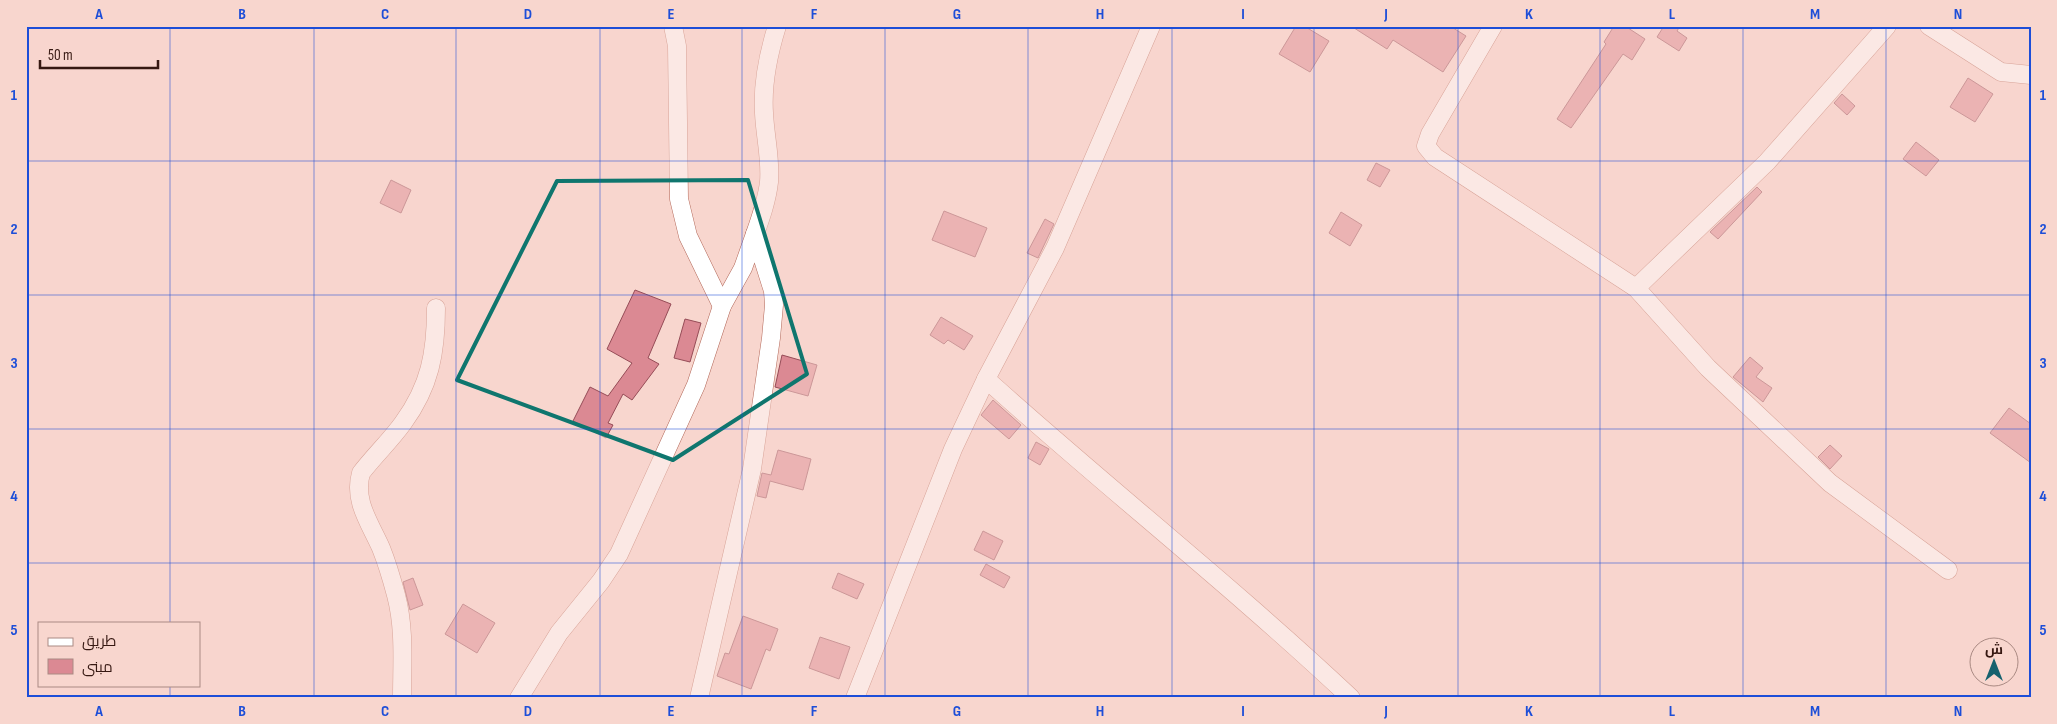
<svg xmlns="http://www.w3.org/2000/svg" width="2057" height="724" font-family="'Sofia Sans Condensed',Cairo,sans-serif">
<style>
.building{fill:#db8993;stroke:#964c57}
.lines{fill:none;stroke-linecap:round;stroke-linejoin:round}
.street-casing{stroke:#b26758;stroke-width:19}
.street{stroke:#fff;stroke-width:18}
.marked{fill:none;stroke:#0f766e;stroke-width:4;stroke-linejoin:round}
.grid{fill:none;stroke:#1d4ed8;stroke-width:1;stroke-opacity:0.55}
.neatline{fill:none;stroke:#1d4ed8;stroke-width:2}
.grid-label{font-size:16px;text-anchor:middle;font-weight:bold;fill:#1d4ed8}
</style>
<rect width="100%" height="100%" fill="#f8d6ce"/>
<g class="building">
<polygon points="1296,26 1304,26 1329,41 1310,72 1279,54"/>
<polygon points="1351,26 1450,26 1466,36 1443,72 1393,40 1387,49"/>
<polygon points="1614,26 1625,26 1645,39 1632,60 1623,54 1571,128 1557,119 1606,44 1604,42"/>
<polygon points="1664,26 1680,26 1677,31 1687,38 1679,51 1657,37"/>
<polygon points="1968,78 1993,94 1975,122 1950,107"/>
<polygon points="1842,94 1855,106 1847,115 1834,103"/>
<polygon points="1916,142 1939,160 1926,176 1903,159"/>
<polygon points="1376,163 1390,170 1380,187 1367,180"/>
<polygon points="391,180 411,190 401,213 380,203"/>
<polygon points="1757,187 1762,192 1718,239 1710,232"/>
<polygon points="944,211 987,228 975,257 932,240"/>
<polygon points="1341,212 1362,225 1350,246 1329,233"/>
<polygon points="1045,219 1054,224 1038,258 1027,253"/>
<polygon points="635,290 671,304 648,358 659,364 632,400 623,394 608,423 613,425 606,438 573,421 590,387 608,396 632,363 607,349"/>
<polygon points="941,317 973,336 964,350 948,340 944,344 930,335"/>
<polygon points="685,319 701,323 690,362 674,358"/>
<polygon points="782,355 817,365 808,396 775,387"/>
<polygon points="1750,357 1763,368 1756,377 1772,388 1763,402 1733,377"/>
<polygon points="993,400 1021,425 1009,439 981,415"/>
<polygon points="2009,408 2031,424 2031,463 1990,433"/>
<polygon points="1036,442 1049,449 1040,465 1028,458"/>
<polygon points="1830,445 1842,456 1830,469 1818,457"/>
<polygon points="778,450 811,459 803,490 770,481 766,498 757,496 762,473 771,475"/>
<polygon points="983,531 1003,541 994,560 974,550"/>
<polygon points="986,564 1010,577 1004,588 980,575"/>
<polygon points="838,573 864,584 857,599 832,588"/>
<polygon points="413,578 423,605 410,610 403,582"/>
<polygon points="463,604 495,623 477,653 445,634"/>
<polygon points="743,616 778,629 770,651 766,649 751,689 717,676 725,653 729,654"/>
<polygon points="820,637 850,647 839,679 809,668"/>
</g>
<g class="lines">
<defs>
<g id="street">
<polyline points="673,26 677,46 679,199 688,236 722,306"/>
<polyline points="1493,26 1430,134 1426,146 1435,157 1636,288 1708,368 1830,483 1948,570"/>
<polyline points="1929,26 2001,72 2031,75"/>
<path d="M755,234c6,-17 12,-34 14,-52 2,-23 -4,-46 -5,-69 -2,-30 4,-58 13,-87"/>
<polyline points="1636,288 1767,162 1887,26"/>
<path d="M986,379c120,108 247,208 365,319"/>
<path d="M402,698c0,-34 3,-69 -6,-103 -4,-15 -9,-32 -15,-47 -11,-25 -28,-47 -20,-75 13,-17 29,-32 42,-50 27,-37 33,-70 33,-115"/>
<polyline points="519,698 559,633 601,581 619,554 696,385 722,306 743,268 755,234 773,291 774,305 771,338 752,469 699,698"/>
<polyline points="855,698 953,449 986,379 1055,248 1151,26"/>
</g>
</defs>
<use href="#street" class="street-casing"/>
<use href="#street" class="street"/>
</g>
<path d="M0 0H2057V724H0ZM748,180l59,194 -134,86 -216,-80 100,-199z" fill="#f8d6ce" fill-opacity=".55" fill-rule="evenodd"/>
<path class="marked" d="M748,180l59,194 -134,86 -216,-80 100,-199z"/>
<path class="grid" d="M170,26v597M314,26v672M456,26v672M600,26v672M742,26v672M885,26v672M1028,26v672M1172,26v672M1314,26v672M1458,26v672M1600,26v672M1743,26v672M1886,26v672M26,161h2005M26,295h2005M26,429h2005M26,563h2005M170,685v13"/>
<rect width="2057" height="724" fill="none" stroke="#f8d6ce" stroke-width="55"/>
<rect x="38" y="622" width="162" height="65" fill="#f8d6ce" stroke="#aa8a83"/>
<rect x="48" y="638" width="25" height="8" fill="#ffffff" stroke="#aa8a83"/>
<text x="82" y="646" font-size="15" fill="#361812">طريق</text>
<rect x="48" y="659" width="25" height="15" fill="#db8993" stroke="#aa8a83"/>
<text x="82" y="672" font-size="15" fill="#361812">مبنى</text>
<g transform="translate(1994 662)"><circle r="24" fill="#f8d6ce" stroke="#aa8a83"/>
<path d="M0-4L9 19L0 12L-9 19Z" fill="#16616e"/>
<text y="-8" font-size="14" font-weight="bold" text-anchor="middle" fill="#361812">ش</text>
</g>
<path d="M40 60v8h118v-8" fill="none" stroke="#361812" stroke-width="2.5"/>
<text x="48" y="60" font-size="15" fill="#361812" stroke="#f8d6ce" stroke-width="4" paint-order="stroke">50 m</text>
<rect x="28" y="28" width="2002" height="668" class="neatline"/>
<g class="grid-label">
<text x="99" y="19">A</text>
<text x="242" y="19">B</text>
<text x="385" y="19">C</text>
<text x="528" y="19">D</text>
<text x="671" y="19">E</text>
<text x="814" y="19">F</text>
<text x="957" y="19">G</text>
<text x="1100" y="19">H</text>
<text x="1243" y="19">I</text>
<text x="1386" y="19">J</text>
<text x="1529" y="19">K</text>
<text x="1672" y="19">L</text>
<text x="1815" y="19">M</text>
<text x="1958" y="19">N</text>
<text x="14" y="100">1</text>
<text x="2043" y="100">1</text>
<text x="14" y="234">2</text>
<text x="2043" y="234">2</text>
<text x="14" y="368">3</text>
<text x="2043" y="368">3</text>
<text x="14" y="501">4</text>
<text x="2043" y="501">4</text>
<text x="14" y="635">5</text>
<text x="2043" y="635">5</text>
<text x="99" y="716">A</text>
<text x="242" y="716">B</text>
<text x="385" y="716">C</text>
<text x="528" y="716">D</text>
<text x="671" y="716">E</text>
<text x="814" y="716">F</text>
<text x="957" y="716">G</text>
<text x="1100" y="716">H</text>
<text x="1243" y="716">I</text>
<text x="1386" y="716">J</text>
<text x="1529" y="716">K</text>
<text x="1672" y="716">L</text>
<text x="1815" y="716">M</text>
<text x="1958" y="716">N</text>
</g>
</svg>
